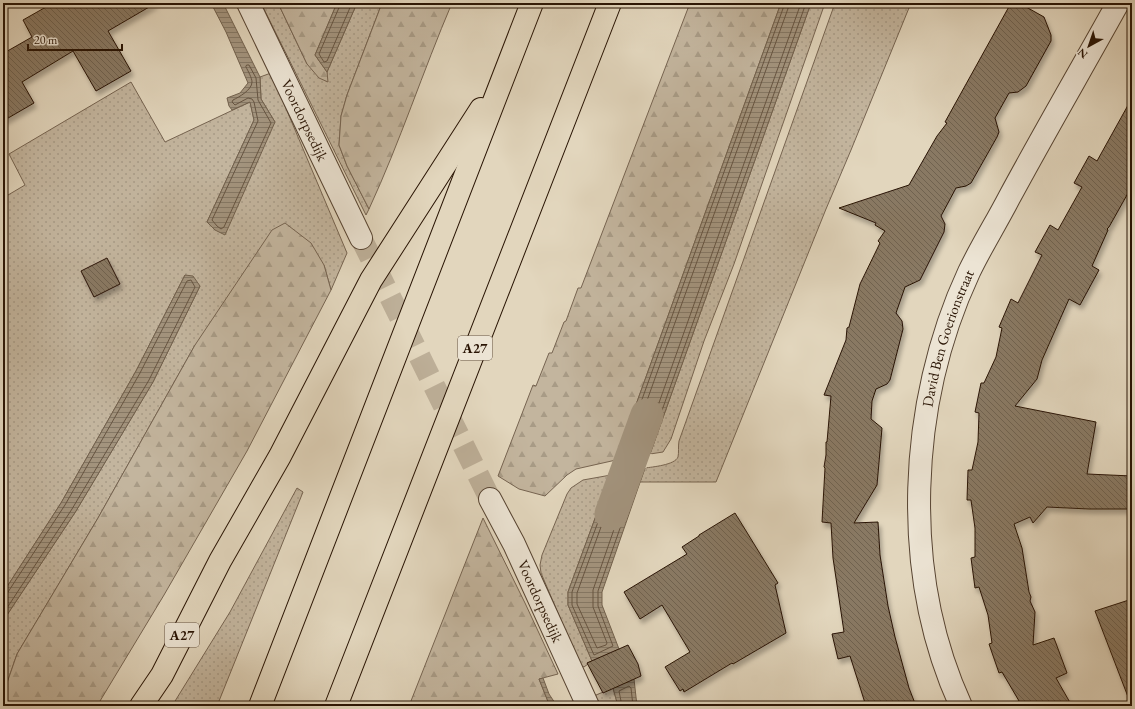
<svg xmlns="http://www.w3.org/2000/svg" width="1135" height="709" font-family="'EB Garamond',serif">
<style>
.grass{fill:url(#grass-dots);stroke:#766451}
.forest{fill:url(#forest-firs);stroke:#766451}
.water{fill:url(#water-rules);stroke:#72614d}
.pier{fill:#e2d6bd}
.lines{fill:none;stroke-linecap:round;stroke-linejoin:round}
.shore{stroke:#665441;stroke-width:1}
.canal{stroke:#a3947e;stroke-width:33}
.building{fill:url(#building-back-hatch);stroke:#291404;filter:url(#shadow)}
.minor-tunnel{stroke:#bdaf98;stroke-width:22;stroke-dasharray:22 11;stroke-linecap:butt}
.minor-casing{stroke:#574432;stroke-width:24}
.highway-casing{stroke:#291404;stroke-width:24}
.minor{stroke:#ece4d4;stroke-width:22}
.highway{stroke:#e2d6bd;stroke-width:22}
.labels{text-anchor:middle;stroke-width:4;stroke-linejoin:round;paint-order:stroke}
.shield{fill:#ece4d4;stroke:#645242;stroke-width:1}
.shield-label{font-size:14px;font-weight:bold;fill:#291404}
.street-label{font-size:15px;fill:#291404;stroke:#ece4d4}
</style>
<defs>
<pattern id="grass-dots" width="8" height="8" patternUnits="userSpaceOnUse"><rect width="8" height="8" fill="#c3b59e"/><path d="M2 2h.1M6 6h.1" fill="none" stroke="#a89b86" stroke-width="1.8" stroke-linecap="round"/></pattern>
<pattern id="forest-firs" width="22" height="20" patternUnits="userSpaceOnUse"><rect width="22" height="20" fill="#c3b59e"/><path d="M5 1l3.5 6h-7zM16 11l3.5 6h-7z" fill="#a89b86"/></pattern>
<pattern id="water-rules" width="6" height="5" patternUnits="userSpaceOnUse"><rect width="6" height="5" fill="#a3947e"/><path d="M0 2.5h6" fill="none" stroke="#857865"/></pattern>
<pattern id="building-back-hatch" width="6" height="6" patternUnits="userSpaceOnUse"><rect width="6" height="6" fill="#897964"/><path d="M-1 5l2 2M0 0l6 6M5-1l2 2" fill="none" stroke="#706250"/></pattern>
<filter id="shadow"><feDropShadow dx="2.5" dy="4.5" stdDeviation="2" flood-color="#0004"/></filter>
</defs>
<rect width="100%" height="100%" fill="#e2d6bd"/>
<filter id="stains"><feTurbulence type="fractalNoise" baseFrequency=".005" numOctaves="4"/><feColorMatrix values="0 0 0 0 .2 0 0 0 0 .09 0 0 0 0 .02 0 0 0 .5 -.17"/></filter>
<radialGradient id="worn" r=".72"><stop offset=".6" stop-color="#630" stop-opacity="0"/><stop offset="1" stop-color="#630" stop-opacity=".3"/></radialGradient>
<g class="grass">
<polygon points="261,3 278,3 307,64 327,82 327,72 357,3 382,3 347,95 341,116 339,145 347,166 369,209 366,215"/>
<polygon points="811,3 825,3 734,264 704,341 671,439 663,452 650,454"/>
<path d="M835,3h76l-60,147 -25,59 -110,273h-76l5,-14c7,-1 30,-3 33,-11 1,-4 0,-11 1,-16z"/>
<polygon points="271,73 347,253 331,290 324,265 195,345 98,518 17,654 7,683 7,706 3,706 3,621 76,511 153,382 200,286 185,275 136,371 61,503 3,593 3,198 25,185 9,154 131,82 165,142 250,102 254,120 207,222 275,122 261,99 260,77"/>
<polygon points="611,475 568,592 568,605 592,661 587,663 588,664 584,667 580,665 541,573 540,565 542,555 567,494 571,488 583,480"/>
<polygon points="297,488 303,492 217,706 172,706 230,612"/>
<polygon points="613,688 618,706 598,706 595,699 596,695"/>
</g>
<g class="forest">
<polygon points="278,3 337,3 315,55 327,72 328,82 319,78 307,64"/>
<path d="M382,3h70c-29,68 -52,139 -83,206l-22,-43 -8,-21 2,-29 6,-21z"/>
<polygon points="690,3 781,3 616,460 576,469 567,475 545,496 519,489 498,476 533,385 536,386 549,353 552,353 564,322 566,321 578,288 581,288"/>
<polygon points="285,223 311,243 324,265 331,290 247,451 164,595 97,706 7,706 7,683 17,654 98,518 195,345 272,230"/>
<polygon points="483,518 525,603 558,674 539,679 549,704 544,706 409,706"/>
</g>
<g class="water">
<polygon points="211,3 223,3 260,77 261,99 275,122 225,235 215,230 207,222 254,120 250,102 232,110 229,106 227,98 240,93 248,83 226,32"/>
<polygon points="337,3 357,3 327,72 315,55"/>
<polygon points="781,3 811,3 650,454 616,460"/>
<polygon points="185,275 193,276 200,286 153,382 76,511 3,621 3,593 61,503 136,371"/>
<polygon points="645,468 602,592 602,605 619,649 592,661 568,605 568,592 611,475"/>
<polygon points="543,678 549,694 557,706 544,706 549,704 539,679"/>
<polygon points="634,679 637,706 618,706 613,688"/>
</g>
<g class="pier">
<polygon points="650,454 652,454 651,456 616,462 614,461"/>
<polygon points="645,466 647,468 608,475 610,473"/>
</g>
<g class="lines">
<g class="shore">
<polyline points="341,3 319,54 324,62 327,61 352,3"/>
<polyline points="785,3 623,452 624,454 648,450 806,3"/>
<polyline points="790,3 631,445 632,448 644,445 801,3"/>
<path d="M247,65h2l7,13 2,22 13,23 -47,104 -3,2 -4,-3 -5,-6 46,-99 -4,-19 -2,-3 -4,-1 -13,7 -3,-3 1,-2c6,-3 19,-10 19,-18 0,-4 -4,-11 -6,-15z"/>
<polygon points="637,474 638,477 598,591 598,606 613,646 594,655 572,605 572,592 614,479"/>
<polygon points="629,481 630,483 593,590 593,607 607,643 606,645 597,648 577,604 577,593 617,483"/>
<polyline points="3,594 8,592 65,505 140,373 187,281 191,280 195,287 149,380 72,509 3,614"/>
<polyline points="622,706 619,691 629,686 631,688 633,706"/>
</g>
<polyline class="canal" points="611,514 647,415"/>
</g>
<g class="building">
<polygon points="53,3 156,3 108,31 131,71 96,91 73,51 22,82 34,103 3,121 3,50 4,53 32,37 23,20"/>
<polygon points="1011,3 1019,3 1044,17 1051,35 1051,41 1026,86 1018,92 1009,93 995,118 999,132 997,137 971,183 966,186 956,188 941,216 945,224 944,232 920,280 905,287 896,313 902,321 903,329 890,380 887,384 876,389 872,401 871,419 882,428 877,485 854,523 878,522 880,555 888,606 895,637 909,688 916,706 866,706 850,656 838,659 832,634 844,632 833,558 831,523 822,522 825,468 824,467 826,455 826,442 827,442 831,396 824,395 846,340 847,328 849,327 860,284 880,243 878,241 885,231 875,225 876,223 839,208 909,185 937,136 947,123 945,122"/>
<polygon points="1132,98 1132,186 1109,227 1107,229 1108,230 1092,266 1099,270 1080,305 1069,299 1042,360 1037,379 1015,406 1096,422 1087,474 1132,476 1132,509 1089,509 1047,507 1033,523 1030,517 1014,524 1022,548 1029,592 1031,597 1030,601 1035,612 1033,645 1054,638 1067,673 1056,678 1072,706 1022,706 1002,672 999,673 989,644 992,643 988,615 979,587 975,588 971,558 975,557 975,528 971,500 967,500 968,470 972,470 978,442 979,413 975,412 981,383 984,383 996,357 1002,328 999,327 1011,299 1018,303 1042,255 1035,252 1050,225 1058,230 1082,187 1074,183 1089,156 1097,161"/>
<polygon points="107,258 120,284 94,297 81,271"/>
<polygon points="735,513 778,583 775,585 786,633 733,664 732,663 684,692 683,689 680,691 665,667 690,652 662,605 640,619 624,592 687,554 682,547 699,536 699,535"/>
<polygon points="1132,599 1132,701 1130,702 1095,611"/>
<polygon points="628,645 638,664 641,676 603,693 587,663"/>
</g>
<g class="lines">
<polyline class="minor-tunnel" points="361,238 490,499"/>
<defs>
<g id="minor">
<path id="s1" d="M248,3l113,235"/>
<path id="s2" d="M490,499l24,45 74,162"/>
<path id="s3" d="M961,706c-61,-133 -53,-303 8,-434 12,-25 27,-49 40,-74 35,-65 73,-130 109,-195"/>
</g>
<g id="highway">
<polyline points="141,706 162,675 220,561 280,456 371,280 481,109"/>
<polyline points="260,706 532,3"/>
<polyline points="336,706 610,3"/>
</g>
</defs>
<use href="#minor" class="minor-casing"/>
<use href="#highway" class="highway-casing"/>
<use href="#minor" class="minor"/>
<use href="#highway" class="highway"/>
</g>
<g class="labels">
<g class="shield">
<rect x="458" y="336" width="34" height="24" rx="3"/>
<rect x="165" y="623" width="34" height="24" rx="3"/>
</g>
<g class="shield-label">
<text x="475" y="353">A27</text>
<text x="182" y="640">A27</text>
</g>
<g class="street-label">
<text dy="5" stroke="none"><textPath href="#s1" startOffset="130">Voordorpsedijk</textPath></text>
<text dy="5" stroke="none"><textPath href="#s3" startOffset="377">David Ben Goerionstraat</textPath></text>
<text dy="5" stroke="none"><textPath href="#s2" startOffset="114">Voordorpsedijk</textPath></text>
</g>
</g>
<rect width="1135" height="709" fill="none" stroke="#e2d6bd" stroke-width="16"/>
<rect x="4" y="4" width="1127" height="701" fill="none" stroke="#291404" stroke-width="2"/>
<rect x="8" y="8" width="1119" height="693" fill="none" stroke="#291404"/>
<g transform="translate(1089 46) rotate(220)" stroke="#ece4d4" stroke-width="3" paint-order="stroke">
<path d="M0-3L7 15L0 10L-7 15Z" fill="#291404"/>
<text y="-6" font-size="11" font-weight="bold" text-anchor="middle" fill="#291404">N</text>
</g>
<path d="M28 44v6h94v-6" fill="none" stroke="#291404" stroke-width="2"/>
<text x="34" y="44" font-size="12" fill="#291404" stroke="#ece4d4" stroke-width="3" paint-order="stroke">20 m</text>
<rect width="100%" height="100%" filter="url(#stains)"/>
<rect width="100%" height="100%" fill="url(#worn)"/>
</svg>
